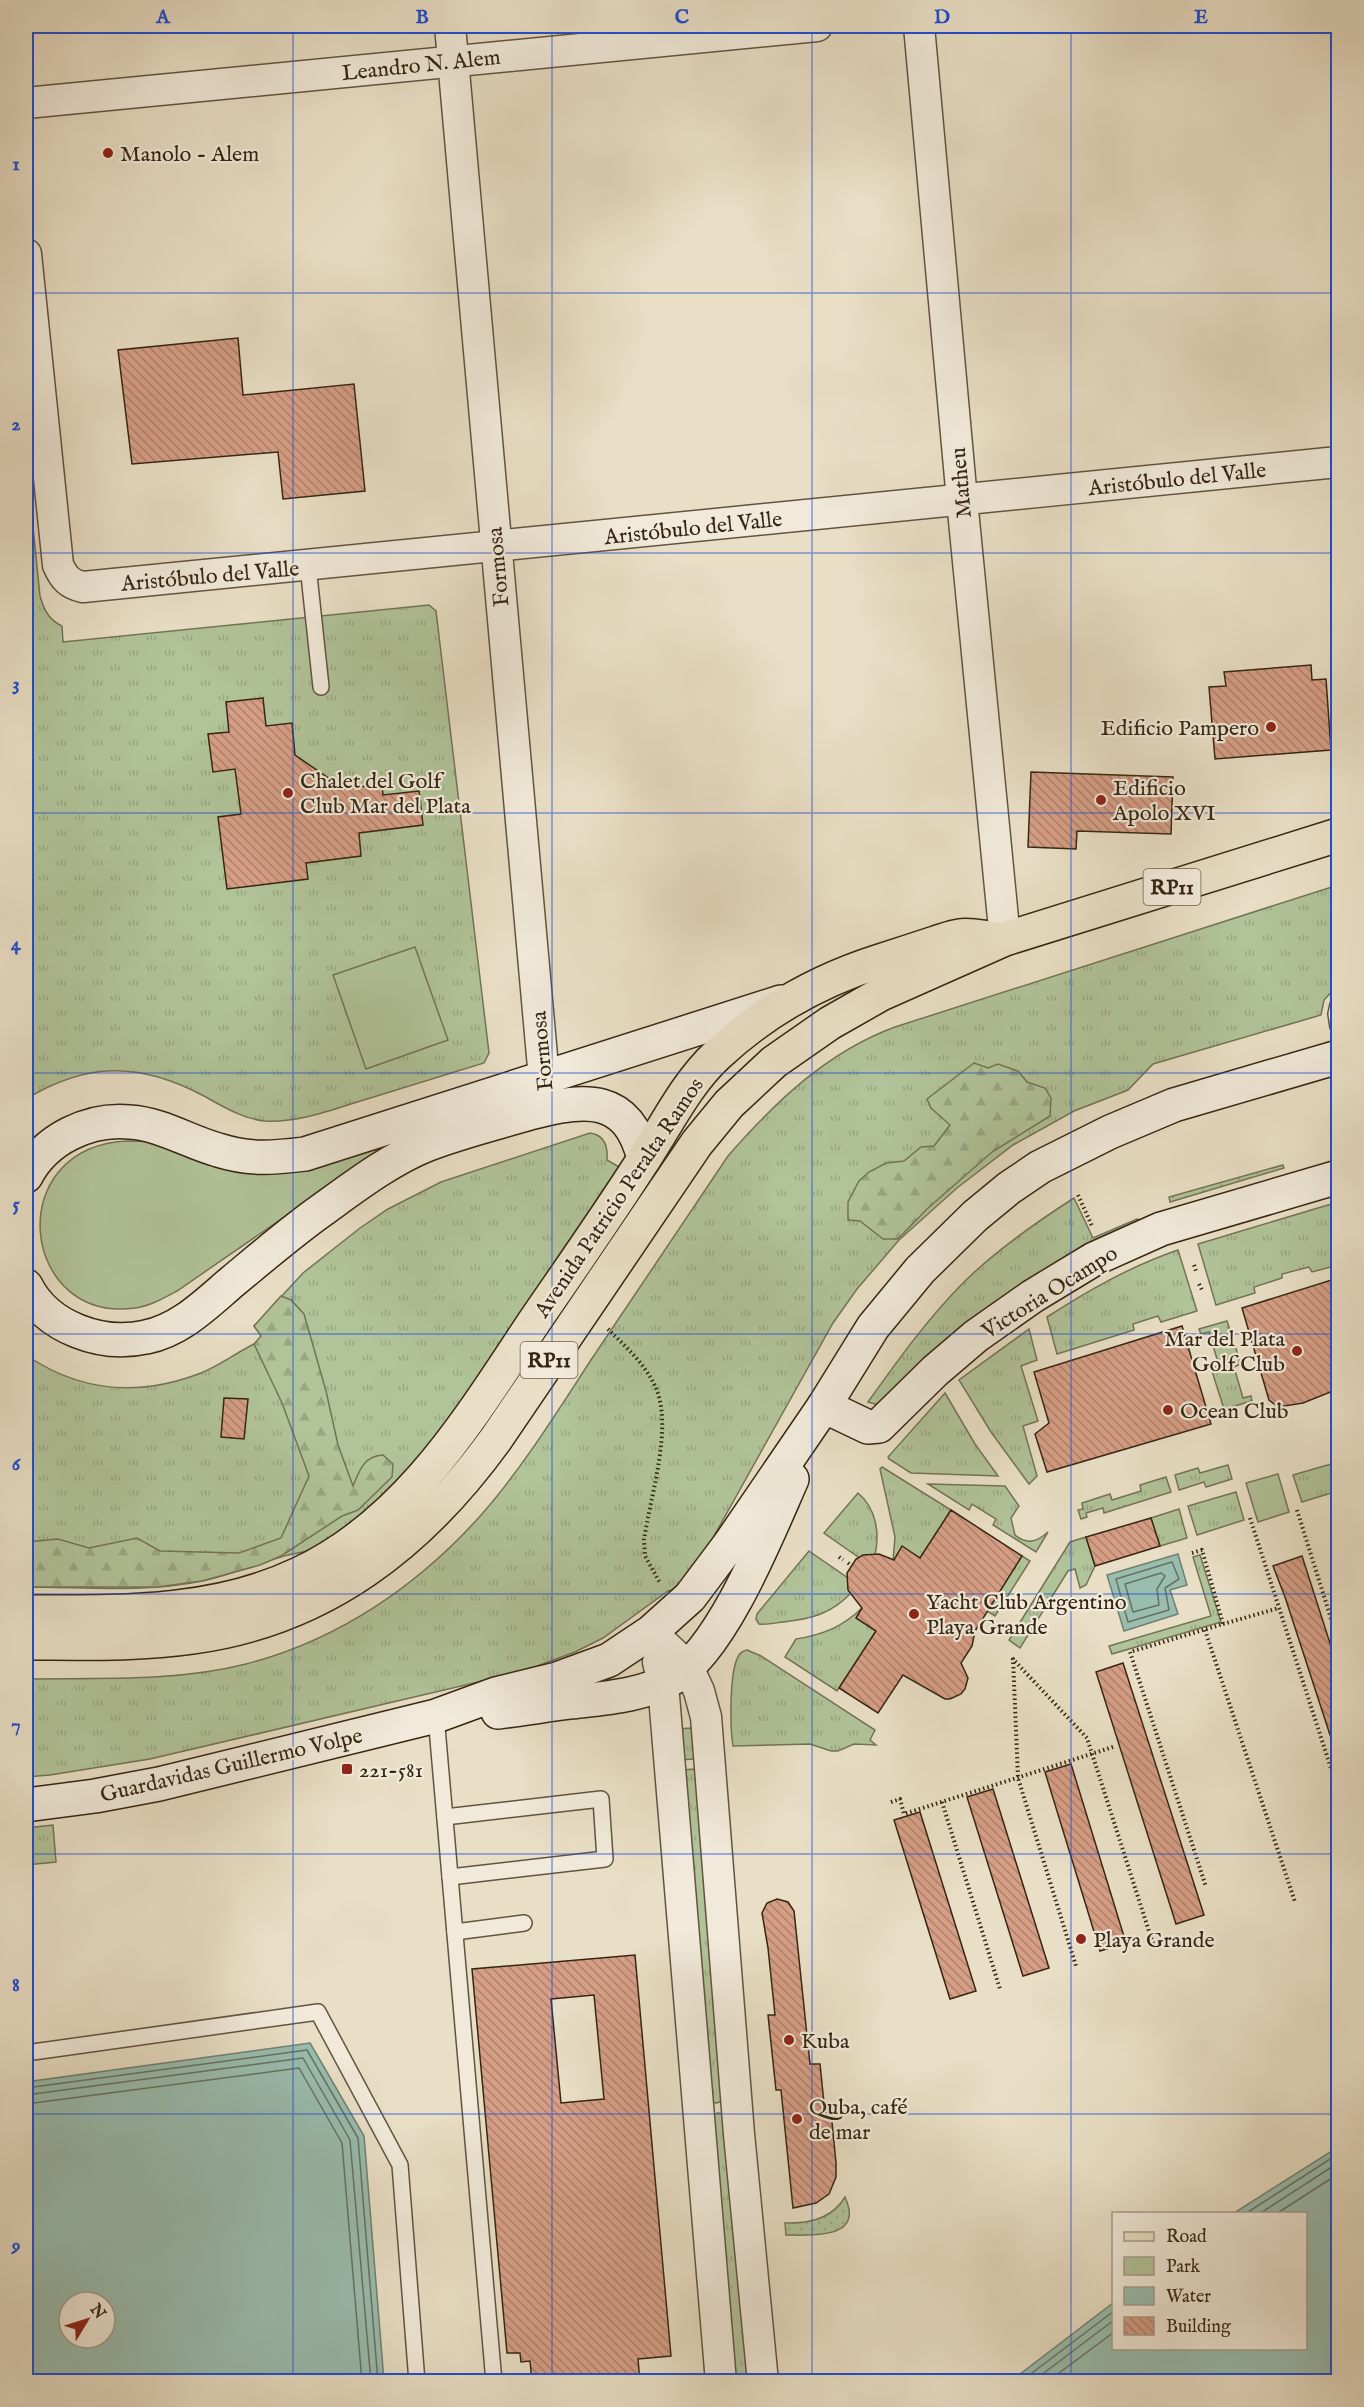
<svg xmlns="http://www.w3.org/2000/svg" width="1364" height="2407" font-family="'IM FELL English',serif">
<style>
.grass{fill:url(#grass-tufts);stroke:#737456;stroke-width:1.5}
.forest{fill:url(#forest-firs);stroke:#737456;stroke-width:1.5}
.park{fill:#b1c399;stroke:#737456;stroke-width:1.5}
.garden{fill:url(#garden-dots);stroke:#737456;stroke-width:1.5}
.water{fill:#99bdaf;stroke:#718171;stroke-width:1.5;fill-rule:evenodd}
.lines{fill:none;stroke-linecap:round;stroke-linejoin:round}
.shore{stroke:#677261;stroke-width:1.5}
.building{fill:url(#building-back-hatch);stroke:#352613;stroke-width:1.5;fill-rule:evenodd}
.lane-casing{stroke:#625440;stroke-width:18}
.street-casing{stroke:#625440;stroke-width:33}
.secondary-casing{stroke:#352613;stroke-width:36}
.primary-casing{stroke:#352613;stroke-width:36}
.path{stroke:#352613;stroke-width:4;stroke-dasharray:1.5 3;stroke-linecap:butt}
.lane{stroke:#f1eada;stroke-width:15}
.street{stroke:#f1eada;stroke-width:30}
.secondary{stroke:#f1eada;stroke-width:33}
.primary{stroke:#e9dfc6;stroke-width:33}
.grid{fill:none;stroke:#1d4ed8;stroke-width:1.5;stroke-opacity:0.55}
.poi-dot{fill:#8f2418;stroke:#f1eada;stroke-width:2}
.labels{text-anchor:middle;stroke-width:4.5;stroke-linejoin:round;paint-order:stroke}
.shield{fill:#f1eada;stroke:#6d614f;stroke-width:1.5}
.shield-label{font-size:21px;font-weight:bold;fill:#352613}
.street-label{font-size:22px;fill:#352613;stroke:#f1eada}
.poi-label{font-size:22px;fill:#352613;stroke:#f1eada;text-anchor:start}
.neatline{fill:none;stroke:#1d4ed8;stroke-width:2}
.grid-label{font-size:20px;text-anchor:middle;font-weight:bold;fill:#1d4ed8}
</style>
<defs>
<pattern id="grass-tufts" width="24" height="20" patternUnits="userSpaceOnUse" patternTransform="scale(1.5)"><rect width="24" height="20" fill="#b1c399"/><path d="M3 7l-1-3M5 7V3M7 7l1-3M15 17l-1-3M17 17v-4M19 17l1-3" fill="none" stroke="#99a783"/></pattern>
<pattern id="forest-firs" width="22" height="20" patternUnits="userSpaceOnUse" patternTransform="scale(1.5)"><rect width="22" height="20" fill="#b1c399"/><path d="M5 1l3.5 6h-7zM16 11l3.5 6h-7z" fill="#99a783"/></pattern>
<pattern id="garden-dots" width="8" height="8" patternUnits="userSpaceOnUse" patternTransform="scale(1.5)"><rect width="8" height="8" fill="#b1c399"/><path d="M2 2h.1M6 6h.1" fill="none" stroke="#99a783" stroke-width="1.8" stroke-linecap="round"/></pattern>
<pattern id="building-back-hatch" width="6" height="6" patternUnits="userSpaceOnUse" patternTransform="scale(1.5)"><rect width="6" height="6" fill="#d69e85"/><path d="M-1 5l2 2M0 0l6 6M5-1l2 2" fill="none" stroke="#ae816c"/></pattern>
</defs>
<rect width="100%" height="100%" fill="#e9dfc6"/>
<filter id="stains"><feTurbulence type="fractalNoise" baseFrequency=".00333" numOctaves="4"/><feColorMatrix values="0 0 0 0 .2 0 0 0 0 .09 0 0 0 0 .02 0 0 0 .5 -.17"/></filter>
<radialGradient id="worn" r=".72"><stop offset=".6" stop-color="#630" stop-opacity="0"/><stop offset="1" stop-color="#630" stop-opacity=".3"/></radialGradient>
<g class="grass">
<path d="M26,458l14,138c4,14 9,24 22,30l1,16 366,-37 7,6 53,442 -5,10c-39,12 -78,24 -117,36 -33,10 -68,24 -102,22 -23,-2 -44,-16 -63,-26 -63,-33 -115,-33 -176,4z"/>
<path d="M1338,885v100l-14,15 -3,15 -168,49 -25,26 -54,21 -61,34 -56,43 -58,52 -42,49 -24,34 -138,247 -16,18 -11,3 -65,47 -28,14 -54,20 -371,87 -100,16 -24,2v-98c73,-1 149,3 220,-15 93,-24 173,-79 236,-150 41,-47 75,-102 109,-154 46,-68 92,-136 137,-204 47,-54 99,-104 167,-129z"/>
<path d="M590,1133c15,2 18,14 17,27l14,8c-37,55 -75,110 -112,166 -52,76 -110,169 -193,214 -11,5 -24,5 -35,9 -27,8 -52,18 -79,24 -57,12 -118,6 -176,6v-232c54,37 113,42 175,18 18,-7 35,-20 53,-29l6,1 2,-9 -8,-10 49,-53 57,-45 28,-19 53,-27z"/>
<path d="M1074,1198l19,40 44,-19 8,2 -267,184 -10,-3c30,-42 60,-84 97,-121 33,-32 70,-58 109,-83z"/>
<polygon points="1338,1202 1338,1265 1312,1272 1309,1267 1282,1274 1282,1278 1254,1287 1255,1293 1216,1305 1198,1244"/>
<path d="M1178,1250l19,61 -36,11 -3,-6 -25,8 1,6 -77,24 -10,-37c42,-27 84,-51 131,-67z"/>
<polygon points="1227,1321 1241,1364 1234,1367 1243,1398 1251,1396 1252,1401 1224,1409 1211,1368 1219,1366 1209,1332 1201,1334 1199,1329"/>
<polygon points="1029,1329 1037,1360 1021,1366 1038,1421 1023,1426 1037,1476 1029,1484 991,1432 959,1380"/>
<polygon points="945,1393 975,1444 998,1476 911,1473 889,1459 888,1457"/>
<polygon points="1338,1462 1338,1491 1302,1502 1293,1475"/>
<polygon points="1228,1465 1232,1479 1206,1487 1204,1482 1179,1490 1175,1475 1198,1468 1200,1473"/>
<polygon points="882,1467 951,1510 920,1558 902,1547 893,1561 895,1537 880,1469"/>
<polygon points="1166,1477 1171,1492 1104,1513 1103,1508 1086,1513 1087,1517 1081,1519 1078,1510 1083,1509 1082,1503 1110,1494 1112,1500 1141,1491 1140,1485"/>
<path d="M928,1484l77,2 14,20 -8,12 4,17c12,10 22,7 33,-3l-12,20 -43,-27 3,-6 -24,-15 -3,6z"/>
<polygon points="1236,1492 1244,1520 1197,1535 1188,1506"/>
<path d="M858,1493c18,15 22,40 17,62l-14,4 -37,-26z"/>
<polygon points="1179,1509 1187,1538 1160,1546 1151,1518"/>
<polygon points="1086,1537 1095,1566 1086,1585 1080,1588 1075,1569 1068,1571 1020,1648 1009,1640 1070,1542"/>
<path d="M809,1551l39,27 3,15c-20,21 -40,26 -68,29 -8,1 -16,3 -24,2l-3,-5 1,-5z"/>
<polygon points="1200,1555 1221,1622 1112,1654 1109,1646 1211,1616 1193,1557"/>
<polygon points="1022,1556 1030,1561 995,1616 987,1611"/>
<path d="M863,1607l13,24 -39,60 -52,-34 11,-18c27,-4 48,-13 67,-32z"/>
<path d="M747,1650l14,6 114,74 -5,10 6,5 -22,-1 -16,7h-7l-21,-7 -77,2c-3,-18 -4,-76 6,-91 2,-3 4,-4 8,-5z"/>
<polygon points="692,1728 695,1759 679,1760 676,1729"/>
<polygon points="696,1769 723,2101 717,2103 710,2102 680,1770"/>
<polygon points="53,1825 56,1862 26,1865 26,1828"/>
<polygon points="718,2113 724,2114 749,2381 733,2381 712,2115"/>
</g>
<g class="forest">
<polygon points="974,1063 988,1068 998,1064 1018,1071 1027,1082 1045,1088 1051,1098 1050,1116 992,1152 927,1209 898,1239 883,1239 860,1221 848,1220 848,1202 859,1181 869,1172 886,1163 904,1161 921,1147 934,1146 950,1125 931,1108 927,1099"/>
<path d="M281,1296l10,4 13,14 22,77 12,54 15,41c6,-14 10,-30 30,-31l10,9 -1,13 -34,33 -16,6 -61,40 -21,9 -58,16 -45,6h-131v-45l32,-3 31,9 48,-10 23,13 79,2 42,-15 28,-62 -27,-73 -28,-59 7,-8 -7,-10z"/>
</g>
<g class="park">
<polygon points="415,947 448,1040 366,1069 333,975"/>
<path d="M128,1141l247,7 2,5 -200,138c-13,7 -27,15 -42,17 -115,16 -135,-162 -7,-167z"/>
<polygon points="1278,1474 1289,1512 1258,1522 1246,1483"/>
</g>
<g class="garden">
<polygon points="1283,1165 1284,1168 1170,1202 1169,1197"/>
<path d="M845,2197c20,43 -34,38 -59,38l-1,-12c24,1 47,-4 60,-26z"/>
</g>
<g class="water">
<polygon points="1178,1554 1187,1585 1170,1590 1178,1614 1124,1631 1107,1575"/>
<path d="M310,2043l54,93 20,245h-358v-299zM69,2302h36v36h-36z"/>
<polygon points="1338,2147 1338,2381 1011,2381 1113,2303 1114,2348 1306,2348 1306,2214 1234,2213"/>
</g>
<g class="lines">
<g class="shore">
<polygon points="1172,1562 1179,1579 1165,1588 1169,1610 1128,1622 1116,1579"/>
<polygon points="1161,1573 1165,1576 1157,1589 1159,1605 1133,1612 1125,1584"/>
<polyline points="26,2088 307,2050 358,2138 378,2382"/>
<polyline points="26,2095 303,2058 350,2140 371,2382"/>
<polyline points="26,2104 299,2068 342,2143 362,2382"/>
<polyline points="1245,2214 1338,2154"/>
<polyline points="1259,2214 1338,2163"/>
<polyline points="1276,2214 1338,2174"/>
<polyline points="1020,2382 1114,2311"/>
<polyline points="1032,2382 1114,2320"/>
<polyline points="1047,2382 1114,2332"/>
</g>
</g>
<g class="building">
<polygon points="238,338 243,395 354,384 365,491 283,499 278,452 132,464 118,350"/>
<polygon points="1311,665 1312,680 1326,679 1331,750 1215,759 1209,687 1226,686 1224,672"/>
<polygon points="263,698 266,726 292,723 295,755 337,784 338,790 382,784 383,795 419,791 423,825 359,833 361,856 306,863 308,879 227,889 218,817 241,814 235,769 213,772 208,734 229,732 226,702"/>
<polygon points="1031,772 1173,777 1171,834 1077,831 1076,849 1028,847"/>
<polygon points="1338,1278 1338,1389 1303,1403 1278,1407 1269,1400 1242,1308"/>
<polygon points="1182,1326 1211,1424 1047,1472 1035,1434 1049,1423 1034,1372"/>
<polygon points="224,1398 248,1399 244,1439 221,1437"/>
<polygon points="951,1510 1022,1556 975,1631 972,1646 961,1663 968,1678 965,1689 961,1694 950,1699 945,1699 903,1675 878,1713 839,1688 876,1631 856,1618 862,1608 848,1590 847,1573 856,1559 863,1555 879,1554 894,1560 902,1546 920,1558"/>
<polygon points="1151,1518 1160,1546 1095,1566 1086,1537"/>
<polygon points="1302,1556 1338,1668 1338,1746 1334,1747 1285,1597 1273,1566"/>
<polygon points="1123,1663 1204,1915 1176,1924 1096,1672"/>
<polygon points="1071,1764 1126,1943 1100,1951 1045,1772"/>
<polygon points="993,1789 1049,1968 1023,1976 967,1797"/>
<polygon points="920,1812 976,1991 950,1999 894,1820"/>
<polygon points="777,1899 788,1902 794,1911 810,2064 820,2064 825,2113 831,2112 836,2163 836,2177 829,2194 816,2203 793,2208 781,2090 776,2090 768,2015 775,2015 768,1948 762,1913 767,1903"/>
<path d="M635,1955l36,401 -33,3 2,23h-108l-2,-21 -9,1 -1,-9h-13l-35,-384zM594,1995l10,104 -43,4 -10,-104z"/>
</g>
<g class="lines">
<defs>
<g id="lane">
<polyline points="308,566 321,687"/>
<polyline points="1338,1005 1336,1014 1338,1027"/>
<polyline points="436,1716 494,2382"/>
<polyline points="445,1817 601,1799 605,1859 450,1877"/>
<polyline points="455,1932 524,1923"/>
<polyline points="26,2053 318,2012 400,2165 417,2382"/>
</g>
<g id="street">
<polyline points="450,26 546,1101"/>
<polyline points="919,26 962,500 1005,939"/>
<polyline points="26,103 817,26"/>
<path d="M26,254l32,311c6,13 11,19 25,22l1255,-125"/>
<polyline points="651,1632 688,1667 699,1691 706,1717 739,2134 763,2382"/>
<polyline points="658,1662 663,1684 721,2382"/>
</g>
<g id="secondary">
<path d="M26,1176c19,-37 63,-58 104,-54 31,2 59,20 88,28 32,10 54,8 87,4l476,-152"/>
<path d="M26,1286c21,42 76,61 120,51 35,-7 61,-34 87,-56 29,-24 58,-49 89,-71 32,-23 67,-50 104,-65 33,-13 70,-22 104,-32 55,-15 98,-19 114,46"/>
<polyline points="824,1406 868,1427 879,1426 935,1371 976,1336 1033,1296 1094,1259 1161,1229 1338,1177"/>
<path d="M498,1712c25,-3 49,-7 73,-10 36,-4 71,-6 102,-24 49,-28 96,-147 119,-199"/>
<polyline points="26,1805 95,1796 159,1784 436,1716 496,1694 557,1679 609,1660 651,1632 690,1597 729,1545 824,1406 873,1327 920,1270 975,1216 1009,1188 1040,1167 1110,1132 1174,1105 1338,1057"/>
</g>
<g id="primary">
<path d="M26,1612c93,0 187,3 273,-38 109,-51 171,-156 235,-252 37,-54 75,-108 110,-163 23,-35 42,-75 73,-104 46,-43 103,-75 163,-94 18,-6 37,-12 55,-18 7,-2 16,-6 24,-7 12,-2 26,2 38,3"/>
<path d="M26,1643c55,0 112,2 167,-6 131,-18 227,-93 303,-198l201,-296 32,-39 45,-42 56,-39 51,-29 124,-55 333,-104"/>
</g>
</defs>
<use href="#lane" class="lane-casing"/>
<use href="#street" class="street-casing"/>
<use href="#secondary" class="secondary-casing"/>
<use href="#primary" class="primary-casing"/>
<g class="path">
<polyline points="1078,1195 1092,1226"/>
<polyline points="1194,1265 1196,1271"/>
<polyline points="1199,1284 1202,1290"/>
<path d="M608,1329c17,17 37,35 47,57 19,40 -5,111 -11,154l1,16 15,27"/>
<polyline points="1297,1510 1338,1641"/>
<polyline points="1250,1518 1338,1790"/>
<polyline points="1192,1553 1202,1550 1223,1624 1130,1652 1206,1887"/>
<polyline points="839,1557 843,1560"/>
<polyline points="848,1563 852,1566"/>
<polyline points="1223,1624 1279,1608"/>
<polyline points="1205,1630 1295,1902"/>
<polyline points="1012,1658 1087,1738 1154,1947"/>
<polyline points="1013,1658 1018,1778 1076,1966"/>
<polyline points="891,1802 900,1799 904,1814 1113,1747"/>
<polyline points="942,1802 1000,1989"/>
</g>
<use href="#lane" class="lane"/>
<use href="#street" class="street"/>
<use href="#secondary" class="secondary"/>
<use href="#primary" class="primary"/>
</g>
<path class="grid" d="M293,26v2356M552,26v2356M812,26v2356M1071,26v2356M26,293h1312M26,553h1312M26,813h1312M26,1073h1312M26,1334h1312M26,1594h1312M26,1854h1312M26,2114h1312"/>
<g class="poi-dot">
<circle cx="108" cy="153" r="6"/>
<circle cx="1271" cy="727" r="6"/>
<circle cx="288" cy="793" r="6"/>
<circle cx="1101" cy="800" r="6"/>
<circle cx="1297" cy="1351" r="6"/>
<circle cx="1168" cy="1410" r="6"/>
<circle cx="914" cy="1614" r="6"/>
<rect x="341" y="1763" width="12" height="12" rx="3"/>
<circle cx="1081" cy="1939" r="6"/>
<circle cx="789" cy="2040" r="6"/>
<circle cx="797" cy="2119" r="6"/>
</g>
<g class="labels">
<g class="shield">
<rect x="1143.5" y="869" width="57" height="36" rx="4.5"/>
<rect x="520.5" y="1342" width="57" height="36" rx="4.5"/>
</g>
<g class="shield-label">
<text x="1172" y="894">RP11</text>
<text x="549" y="1367">RP11</text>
</g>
<g class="street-label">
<text transform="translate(421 64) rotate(-6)" y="8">Leandro N. Alem</text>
<text transform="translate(1177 478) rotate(-6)" y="8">Aristóbulo del Valle</text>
<text transform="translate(960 483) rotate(-95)" y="8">Matheu</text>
<text transform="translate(693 527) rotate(-6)" y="8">Aristóbulo del Valle</text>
<text transform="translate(497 567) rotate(-95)" y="8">Formosa</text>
<text transform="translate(210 575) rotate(-5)" y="8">Aristóbulo del Valle</text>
<text transform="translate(541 1051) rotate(-95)" y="8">Formosa</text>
<text transform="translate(618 1197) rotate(-56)" y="8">Avenida Patricio Peralta Ramos</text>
<text transform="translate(1049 1291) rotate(-32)" y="8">Victoria Ocampo</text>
<text transform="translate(231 1764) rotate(-13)" y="8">Guardavidas Guillermo Volpe</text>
</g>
<g class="poi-label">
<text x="120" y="161">Manolo - Alem</text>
<text x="1259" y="735" text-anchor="end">Edificio Pampero</text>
<text x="300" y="788">Chalet del Golf<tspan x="300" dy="25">Club Mar del Plata</tspan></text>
<text x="1113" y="795">Edificio<tspan x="1113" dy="25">Apolo XVI</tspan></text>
<text x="1285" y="1346" text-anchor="end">Mar del Plata<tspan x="1285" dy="25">Golf Club</tspan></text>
<text x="1180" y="1418">Ocean Club</text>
<text x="926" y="1609">Yacht Club Argentino<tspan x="926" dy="25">Playa Grande</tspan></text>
<text x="359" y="1777">221-581</text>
<text x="1093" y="1947">Playa Grande</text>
<text x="801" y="2048">Kuba</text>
<text x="809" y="2114">Quba, café<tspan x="809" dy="25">de mar</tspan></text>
</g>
</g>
<rect width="1364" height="2407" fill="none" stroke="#e9dfc6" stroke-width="66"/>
<rect x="1112" y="2212" width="195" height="138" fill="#f1eada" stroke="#a69c8a" stroke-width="1.5"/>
<rect x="1124" y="2232" width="30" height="9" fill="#e9dfc6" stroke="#a69c8a" stroke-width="1.5"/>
<text x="1166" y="2242" font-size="18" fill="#352613">Road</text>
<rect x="1124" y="2257" width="30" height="18" fill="#b1c399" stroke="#a69c8a" stroke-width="1.5"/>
<text x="1166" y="2272" font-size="18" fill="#352613">Park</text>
<rect x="1124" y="2287" width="30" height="18" fill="#99bdaf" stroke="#a69c8a" stroke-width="1.5"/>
<text x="1166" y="2302" font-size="18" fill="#352613">Water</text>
<rect x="1124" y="2317" width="30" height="18" fill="url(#building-back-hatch)" stroke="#a69c8a" stroke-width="1.5"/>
<text x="1166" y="2332" font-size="18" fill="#352613">Building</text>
<g transform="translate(87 2320) rotate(52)"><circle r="28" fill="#f1eada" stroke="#a69c8a" stroke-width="1.5"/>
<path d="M0-4.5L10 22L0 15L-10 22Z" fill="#8f2418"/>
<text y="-9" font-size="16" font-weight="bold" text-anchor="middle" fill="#352613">N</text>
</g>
<rect x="33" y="33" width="1298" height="2341" class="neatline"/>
<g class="grid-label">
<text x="163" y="23">A</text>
<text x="422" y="23">B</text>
<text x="682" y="23">C</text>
<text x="942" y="23">D</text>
<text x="1201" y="23">E</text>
<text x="16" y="170">1</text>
<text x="16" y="430">2</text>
<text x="16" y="690">3</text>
<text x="16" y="950">4</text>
<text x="16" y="1210">5</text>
<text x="16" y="1470">6</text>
<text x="16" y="1731">7</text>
<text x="16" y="1991">8</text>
<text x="16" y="2251">9</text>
</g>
<rect width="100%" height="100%" filter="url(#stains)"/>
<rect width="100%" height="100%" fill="url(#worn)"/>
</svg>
